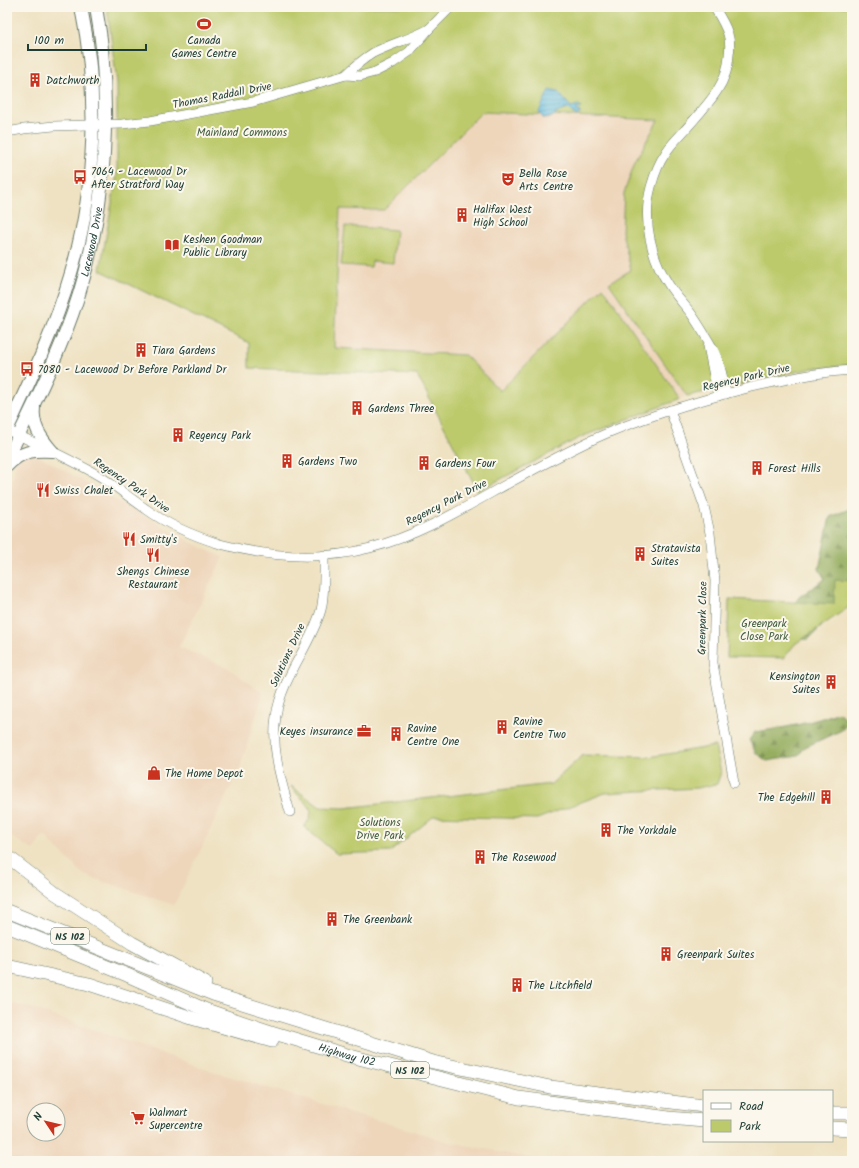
<svg xmlns="http://www.w3.org/2000/svg" width="859" height="1168" font-family="Kalam,sans-serif">
<style>
.built{fill:#eed6bb;fill-rule:evenodd}
.forest{fill:url(#forest-firs);stroke:#5a764a}
.park{fill:#bdca6c;stroke:#6e8450}
.water{fill:url(#water-rules);stroke:#407c8a}
.lines{fill:none;stroke-linecap:round;stroke-linejoin:round}
.minor-casing{stroke:#687766;stroke-width:10}
.major-casing{stroke:#687766;stroke-width:14}
.highway-casing{stroke:#687766;stroke-width:14}
.minor{stroke:#fff;stroke-width:9}
.major{stroke:#fff;stroke-width:12}
.highway{stroke:#fff;stroke-width:13}
.labels{text-anchor:middle;stroke-width:4;stroke-linejoin:round;paint-order:stroke}
.shield{fill:#fbf7ec;stroke:#61756b;stroke-width:1}
.shield-label{font-size:10px;font-weight:bold;fill:#1f3d34}
.poi-label{font-size:11px;fill:#1f3d34;stroke:#fbf7ec;text-anchor:start}
.street-label{font-size:11px;fill:#1f3d34;stroke:#fbf7ec}
.park-label{font-size:11px;fill:#466042;stroke:#fbf7ec}
</style>
<defs>
<pattern id="forest-firs" width="22" height="20" patternUnits="userSpaceOnUse"><rect width="22" height="20" fill="#96ae60"/><path d="M5 1l3.5 6h-7zM16 11l3.5 6h-7z" fill="#7a8f50"/></pattern>
<pattern id="water-rules" width="6" height="5" patternUnits="userSpaceOnUse"><rect width="6" height="5" fill="#62bbdf"/><path d="M0 2.5h6" fill="none" stroke="#5099b6"/></pattern>
</defs>
<rect width="100%" height="100%" fill="#fbf7ec"/>
<filter id="ink" filterUnits="userSpaceOnUse"><feTurbulence type="fractalNoise" baseFrequency=".025" numOctaves="2"/><feDisplacementMap in="SourceGraphic" scale="8" xChannelSelector="R" yChannelSelector="G"/><feConvolveMatrix kernelMatrix="1 2 1 2 8 2 1 2 1" color-interpolation-filters="sRGB"/></filter>
<filter id="wash" filterUnits="userSpaceOnUse"><feTurbulence type="fractalNoise" baseFrequency=".012" numOctaves="4" result="noise"/><feDisplacementMap in="SourceGraphic" scale="16" xChannelSelector="R" yChannelSelector="G"/><feGaussianBlur stdDeviation="0.9" result="paint"/><feColorMatrix in="noise" values="0 0 0 0 0 0 0 0 0 0 0 0 0 0 0 0 0 1.4 0 .05"/><feComposite in="paint" operator="in"/></filter>
<g filter="url(#wash)">
<rect width="100%" height="100%" fill="#efe2c2"/>
<g class="built">
<polygon points="482,112 658,120 635,162 622,232 631,270 609,283 687,396 680,399 603,287 500,391 465,355 334,348 340,208 384,210"/>
<polygon points="19,444 108,496 206,550 223,557 179,647 228,668 263,693 240,768 174,905 84,875 44,835 33,850 7,834 7,501 10,496"/>
<path d="M7,1003l21,4 190,66 232,69 95,19h-538zM34,1110h24v24h-24z"/>
</g>
<g class="forest">
<polygon points="852,508 852,602 830,618 809,639 794,640 788,613 799,597 825,579 819,569 830,517"/>
<path d="M839,712l9,11 -6,7 -37,17 -7,9 -31,5 -11,-8 -7,-13 6,-8c29,-4 57,-9 84,-20z"/>
</g>
<g class="park">
<polygon points="107,7 852,7 852,365 813,368 687,396 609,283 631,270 622,232 624,193 635,162 658,120 482,112 384,210 340,209 334,348 465,355 500,391 603,287 680,399 581,437 478,491 417,375 249,368 249,343 100,270 117,175 117,83"/>
<polygon points="345,226 396,230 393,263 372,261 371,267 341,265"/>
<polygon points="835,580 852,581 852,605 795,644 784,658 727,657 729,599 834,604"/>
<path d="M715,746l6,26 -4,12 -20,4 -92,5 -68,26 -103,-3 -44,36 -53,2 -33,-27c18,-22 -5,-26 -13,-41l29,21 24,1 207,-24 32,-29 66,2z"/>
</g>
<polygon class="water" points="549,90 558,92 571,107 578,105 582,107 576,109 581,113 576,116 568,109 559,112 550,118 543,118 539,112"/>
</g>
<g filter="url(#ink)">
<g class="lines">
<defs>
<g id="minor">
<path d="M714,7c5,8 11,17 14,27 2,6 2,14 1,21 -1,31 -25,53 -45,76 -6,7 -14,14 -19,23 -7,10 -11,22 -14,33 -9,33 0,71 18,98 6,10 14,18 21,27 8,11 15,23 22,35 8,14 11,31 14,47"/>
<polyline points="346,75 360,76 375,72 393,63 409,52 429,29 451,7"/>
<path d="M7,132l17,-3 30,-3 68,-2 28,-3 103,-19 93,-27c8,-8 17,-16 27,-22 17,-9 38,-14 56,-24"/>
<polyline points="708,346 718,396"/>
<polyline points="670,410 704,506 710,533 715,581 713,663 734,783"/>
<path d="M7,430c32,15 64,29 94,47 16,10 30,22 45,32 22,16 48,27 74,35 48,13 101,17 150,4 43,-11 82,-33 121,-55 34,-19 69,-38 105,-55 49,-22 101,-37 152,-50 34,-8 69,-16 104,-18"/>
<path d="M290,812c-9,-32 -19,-62 -14,-96 6,-39 34,-69 45,-106 4,-17 3,-37 3,-55"/>
</g>
<g id="major">
<path d="M34,407c-2,18 6,30 18,44"/>
<path d="M7,430c24,-51 48,-102 64,-157 25,-84 28,-180 10,-266"/>
<path id="s1" d="M7,460c28,-59 60,-119 77,-183 20,-74 25,-153 18,-228 -1,-14 -4,-28 -6,-42"/>
<path d="M7,466c14,-15 25,-16 45,-15"/>
</g>
<g id="highway">
<polyline points="7,856 55,893 132,943 205,983"/>
<polyline points="7,911 213,994 433,1062 550,1087 704,1106"/>
<path id="s2" d="M7,926l120,49 79,35 65,22 79,24 169,42 150,20 35,3"/>
<polyline points="7,966 89,984 195,1019 272,1041"/>
<polyline points="832,1113 852,1113"/>
<polyline points="832,1128 852,1129"/>
</g>
</defs>
<use href="#minor" class="minor-casing"/>
<use href="#major" class="major-casing"/>
<use href="#highway" class="highway-casing"/>
<use href="#minor" class="minor"/>
<use href="#major" class="major"/>
<use href="#highway" class="highway"/>
</g>
</g>
<defs>
<symbol id="stadium-bare" viewBox="-9 -9 18 18"><path d="M0-5a6.5 5 0 1 0 0 10a6.5 5 0 1 0 0-10ZM-3.5-1.8h7v3.6h-7Z" fill="#c8321e" stroke="#fbf7ec" stroke-width="2.5" paint-order="stroke"/></symbol>
<symbol id="building-bare" viewBox="-9 -9 18 18"><path d="M-4-6H4V6H1V3H-1V6H-4ZM-2.5-4.3h1.7v1.8h-1.7ZM.8-4.3h1.7v1.8H.8ZM-2.5-1h1.7V.8h-1.7ZM.8-1h1.7V.8H.8Z" fill="#c8321e" stroke="#fbf7ec" stroke-width="2.5" paint-order="stroke"/></symbol>
<symbol id="bus-bare" viewBox="-9 -9 18 18"><path d="M-5-6H5V4H4V6H2V4H-2V6H-4V4H-5ZM-3.5-4V0h7V-4ZM-3.5 1.2v1.5H-2V1.2ZM2 1.2v1.5H3.5V1.2Z" fill="#c8321e" stroke="#fbf7ec" stroke-width="2.5" paint-order="stroke"/></symbol>
<symbol id="theatre-bare" viewBox="-9 -9 18 18"><path d="M-5-5.5Q0-4 5-5.5V0Q5 5 0 6Q-5 5-5 0ZM-3.3-2.5H-1v1.5H-3.3ZM1-2.5H3.3v1.5H1ZM-2.8 1Q0 5.5 2.8 1Z" fill="#c8321e" stroke="#fbf7ec" stroke-width="2.5" paint-order="stroke"/></symbol>
<symbol id="library-bare" viewBox="-9 -9 18 18"><path d="M-6-4Q-3-5.5-.7-3.5V5Q-3 3-6 4ZM6-4Q3-5.5 .7-3.5V5Q3 3 6 4Z" fill="#c8321e" stroke="#fbf7ec" stroke-width="2.5" paint-order="stroke"/></symbol>
<symbol id="restaurant-bare" viewBox="-9 -9 18 18"><path d="M-5-6h1v4h1v-4h1v4h1v-4h1v5L-1.5 .5V6h-2V.5L-5-1ZM5-6V6H3V1.5H1.5Q1.5-4 5-6Z" fill="#c8321e" stroke="#fbf7ec" stroke-width="2.5" paint-order="stroke"/></symbol>
<symbol id="office-bare" viewBox="-9 -9 18 18"><path d="M-6-3h4V-5.5h4V-3h4V5H-6ZM-1-4.5V-3h2v-1.5ZM-6 0V1H6V0Z" fill="#c8321e" stroke="#fbf7ec" stroke-width="2.5" paint-order="stroke"/></symbol>
<symbol id="shop-bare" viewBox="-9 -9 18 18"><path d="M-5-2.5h2.3a2.7 3.5 0 0 1 5.4 0H5L5.5 6h-11ZM-1.5-2.5h3a1.5 2.3 0 0 0-3 0Z" fill="#c8321e" stroke="#fbf7ec" stroke-width="2.5" paint-order="stroke"/></symbol>
<symbol id="supermarket-bare" viewBox="-9 -9 18 18"><path d="M-6-5.5h2.5l.6 2H6L4.5 2H-2.5L-4.4-4H-6ZM-1.5 3.2a1.3 1.3 0 1 0 .1 0ZM3 3.2a1.3 1.3 0 1 0 .1 0Z" fill="#c8321e" stroke="#fbf7ec" stroke-width="2.5" paint-order="stroke"/></symbol>
</defs>
<g fill-rule="evenodd">
<use href="#stadium-bare" x="194" y="14" width="20" height="20"/>
<use href="#building-bare" x="25" y="70" width="20" height="20"/>
<use href="#bus-bare" x="70" y="167" width="20" height="20"/>
<use href="#theatre-bare" x="498" y="169" width="20" height="20"/>
<use href="#building-bare" x="452" y="205" width="20" height="20"/>
<use href="#library-bare" x="162" y="235" width="20" height="20"/>
<use href="#building-bare" x="131" y="340" width="20" height="20"/>
<use href="#bus-bare" x="17" y="359" width="20" height="20"/>
<use href="#building-bare" x="347" y="398" width="20" height="20"/>
<use href="#building-bare" x="168" y="425" width="20" height="20"/>
<use href="#building-bare" x="277" y="451" width="20" height="20"/>
<use href="#building-bare" x="414" y="453" width="20" height="20"/>
<use href="#building-bare" x="747" y="458" width="20" height="20"/>
<use href="#restaurant-bare" x="33" y="480" width="20" height="20"/>
<use href="#restaurant-bare" x="119" y="529" width="20" height="20"/>
<use href="#building-bare" x="630" y="544" width="20" height="20"/>
<use href="#restaurant-bare" x="143" y="545" width="20" height="20"/>
<use href="#building-bare" x="821" y="672" width="20" height="20"/>
<use href="#building-bare" x="492" y="717" width="20" height="20"/>
<use href="#office-bare" x="354" y="721" width="20" height="20"/>
<use href="#building-bare" x="386" y="724" width="20" height="20"/>
<use href="#shop-bare" x="144" y="763" width="20" height="20"/>
<use href="#building-bare" x="816" y="787" width="20" height="20"/>
<use href="#building-bare" x="596" y="820" width="20" height="20"/>
<use href="#building-bare" x="470" y="847" width="20" height="20"/>
<use href="#building-bare" x="322" y="909" width="20" height="20"/>
<use href="#building-bare" x="656" y="944" width="20" height="20"/>
<use href="#building-bare" x="507" y="975" width="20" height="20"/>
<use href="#supermarket-bare" x="128" y="1108" width="20" height="20"/>
</g>
<g class="labels">
<g class="shield">
<rect x="51" y="928" width="38" height="16" rx="3"/>
<rect x="391" y="1062" width="38" height="16" rx="3"/>
</g>
<g class="shield-label">
<text x="70" y="940">NS 102</text>
<text x="410" y="1074">NS 102</text>
</g>
<g class="poi-label">
<text x="204" y="44" text-anchor="middle">Canada<tspan x="204" dy="13">Games Centre</tspan></text>
<text x="46" y="84">Datchworth</text>
<text x="91" y="175">7064 - Lacewood Dr<tspan x="91" dy="13">After Stratford Way</tspan></text>
<text x="519" y="177">Bella Rose<tspan x="519" dy="13">Arts Centre</tspan></text>
<text x="473" y="213">Halifax West<tspan x="473" dy="13">High School</tspan></text>
<text x="183" y="243">Keshen Goodman<tspan x="183" dy="13">Public Library</tspan></text>
<text x="152" y="354">Tiara Gardens</text>
<text x="38" y="373">7080 - Lacewood Dr Before Parkland Dr</text>
<text x="368" y="412">Gardens Three</text>
<text x="189" y="439">Regency Park</text>
<text x="298" y="465">Gardens Two</text>
<text x="435" y="467">Gardens Four</text>
<text x="768" y="472">Forest Hills</text>
<text x="54" y="494">Swiss Chalet</text>
<text x="140" y="543">Smitty's</text>
<text x="651" y="552">Stratavista<tspan x="651" dy="13">Suites</tspan></text>
<text x="153" y="575" text-anchor="middle">Shengs Chinese<tspan x="153" dy="13">Restaurant</tspan></text>
<text x="820" y="680" text-anchor="end">Kensington<tspan x="820" dy="13">Suites</tspan></text>
<text x="513" y="725">Ravine<tspan x="513" dy="13">Centre Two</tspan></text>
<text x="407" y="732">Ravine<tspan x="407" dy="13">Centre One</tspan></text>
<text x="353" y="735" text-anchor="end">Keyes insurance</text>
<text x="165" y="777">The Home Depot</text>
<text x="815" y="801" text-anchor="end">The Edgehill</text>
<text x="617" y="834">The Yorkdale</text>
<text x="491" y="861">The Rosewood</text>
<text x="343" y="923">The Greenbank</text>
<text x="677" y="958">Greenpark Suites</text>
<text x="528" y="989">The Litchfield</text>
<text x="149" y="1116">Walmart<tspan x="149" dy="13">Supercentre</tspan></text>
</g>
<g class="street-label">
<text transform="translate(222 95) rotate(-11)" y="4">Thomas Raddall Drive</text>
<text dy="4" stroke="none"><textPath href="#s1" startOffset="235">Lacewood Drive</textPath></text>
<text transform="translate(746 377) rotate(-13)" y="4">Regency Park Drive</text>
<text transform="translate(132 485) rotate(34)" y="4">Regency Park Drive</text>
<text transform="translate(446 502) rotate(-27)" y="4">Regency Park Drive</text>
<text transform="translate(702 618) rotate(-89)" y="4">Greenpark Close</text>
<text transform="translate(287 655) rotate(-65)" y="4">Solutions Drive</text>
<text dy="4" stroke="none"><textPath href="#s2" startOffset="364">Highway 102</textPath></text>
</g>
<g class="park-label">
<text x="242" y="136">Mainland Commons</text>
<text x="764" y="627">Greenpark<tspan x="764" dy="13">Close Park</tspan></text>
<text x="380" y="826">Solutions<tspan x="380" dy="13">Drive Park</tspan></text>
</g>
</g>
<rect width="859" height="1168" fill="none" stroke="#fbf7ec" stroke-width="24"/>
<rect x="703" y="1090" width="130" height="52" fill="#fbf7ec" stroke="#a3ada2"/>
<rect x="711" y="1103" width="20" height="6" fill="#ffffff" stroke="#a3ada2"/>
<text x="739" y="1110" font-size="12" fill="#1f3d34">Road</text>
<rect x="711" y="1120" width="20" height="12" fill="#bdca6c" stroke="#a3ada2"/>
<text x="739" y="1130" font-size="12" fill="#1f3d34">Park</text>
<g transform="translate(46 1122) rotate(305)"><circle r="19" fill="#fbf7ec" stroke="#a3ada2"/>
<path d="M0-3L7 15L0 10L-7 15Z" fill="#c8321e"/>
<text y="-6" font-size="11" font-weight="bold" text-anchor="middle" fill="#1f3d34">N</text>
</g>
<path d="M28 44v6h118v-6" fill="none" stroke="#1f3d34" stroke-width="2"/>
<text x="34" y="44" font-size="12" fill="#1f3d34" stroke="#fbf7ec" stroke-width="3" paint-order="stroke">100 m</text>
</svg>
